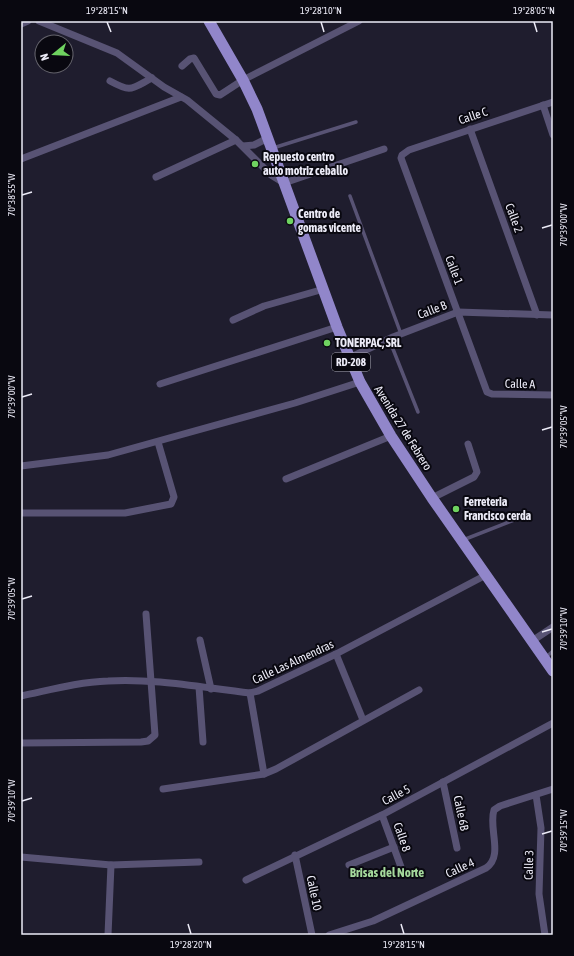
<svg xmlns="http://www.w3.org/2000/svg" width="574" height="956" font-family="'Asap Condensed',sans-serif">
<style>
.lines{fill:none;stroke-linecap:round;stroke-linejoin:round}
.service{stroke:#585374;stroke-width:3.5}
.minor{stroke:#585374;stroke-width:7}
.primary{stroke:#9186ca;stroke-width:11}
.ticks{fill:none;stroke:#ecebf7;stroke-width:1.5}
.poi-dot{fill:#6fd360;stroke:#090810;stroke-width:1.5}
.labels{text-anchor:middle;stroke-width:4;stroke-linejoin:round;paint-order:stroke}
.shield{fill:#090810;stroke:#a8a7b2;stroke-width:1}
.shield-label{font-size:11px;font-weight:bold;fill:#ecebf7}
.street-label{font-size:12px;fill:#ecebf7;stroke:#090810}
.poi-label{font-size:12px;font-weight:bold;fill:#ecebf7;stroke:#090810;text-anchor:start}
.neighbourhood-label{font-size:13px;font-weight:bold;fill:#a5d99c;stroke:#090810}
.neatline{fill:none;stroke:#ecebf7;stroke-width:1.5}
.ticks-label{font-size:10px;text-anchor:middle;fill:#ecebf7}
</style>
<rect width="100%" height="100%" fill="#1f1d2e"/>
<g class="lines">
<g class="service">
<polyline points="273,148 356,122"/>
<polyline points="350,196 401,334"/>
<polyline points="389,339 418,412"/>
<polyline points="463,540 522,517"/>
<polyline points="545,658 553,651"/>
</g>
<g class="minor">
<polyline points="39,21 117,53 164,87 187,100 236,140 271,175 284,183 384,149"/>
<polyline points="21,24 28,21"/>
<polyline points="182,66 190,59 194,58 216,94 220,95 243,80 359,21"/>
<path d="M110,81c22,12 21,8 42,-3"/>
<polyline points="553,102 409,150 402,155 401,158 487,392 492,394 553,395"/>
<polyline points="543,105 553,135"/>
<polyline points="470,129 537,315"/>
<polyline points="243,146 254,145 268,138"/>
<polyline points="21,159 181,97"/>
<polyline points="156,177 236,140"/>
<polyline points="233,320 264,306 324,289"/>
<polyline points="349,358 393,337 458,312 553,315"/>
<polyline points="160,384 337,327"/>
<polyline points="21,466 108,455 295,403 360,382"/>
<polyline points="286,479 391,436"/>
<polyline points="432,498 474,477 477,472 468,444"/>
<polyline points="21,513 125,513 171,504 174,497 158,442"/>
<polyline points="200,640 211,689"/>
<polyline points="532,641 553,627"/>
<polyline points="336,654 363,720"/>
<polyline points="199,687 203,742"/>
<polyline points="250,693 264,774"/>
<path d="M21,696c29,-6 57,-14 87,-15 46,-3 96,7 142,12l8,-2 78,-37 150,-79"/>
<polyline points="21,743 141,742 148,741 155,735 146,614"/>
<polyline points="443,782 457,848"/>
<polyline points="163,789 264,774 276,769 419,690"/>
<polyline points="536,795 541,828 539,894 545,935"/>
<polyline points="382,815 401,867"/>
<polyline points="295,855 312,935"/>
<polyline points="21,857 111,865 199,862"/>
<polyline points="349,865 394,847"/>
<polyline points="246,880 382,815 553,723"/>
<polyline points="108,935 111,865"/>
<path d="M329,935l44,-14 113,-53c18,-12 2,-40 8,-58l6,-4 53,-17"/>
</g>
<polyline class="primary" points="209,21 243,80 257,109 337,327 360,382 391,436 432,498 553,671"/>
</g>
<path class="ticks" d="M107,22l4,10M321,22l3,10M534,22l3,10M22,195l10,-3M542,228l10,-3M22,397l10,-3M542,430l10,-3M22,599l10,-3M542,632l10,-3M22,801l10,-3M542,834l10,-3M188,924l3,10M401,924l3,10"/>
<g class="poi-dot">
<circle cx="255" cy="164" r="4"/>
<circle cx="290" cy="221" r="4"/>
<circle cx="327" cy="343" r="4"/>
<circle cx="456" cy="509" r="4"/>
</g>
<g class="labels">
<rect class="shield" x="332" y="353" width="38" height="18" rx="3"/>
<g class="shield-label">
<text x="351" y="366">RD-208</text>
</g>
<g class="street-label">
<text transform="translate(473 116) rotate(-19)" y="4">Calle C</text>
<text transform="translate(514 218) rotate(70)" y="4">Calle 2</text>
<text transform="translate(454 270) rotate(69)" y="4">Calle 1</text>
<text transform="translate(432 310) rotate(-21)" y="4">Calle B</text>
<text transform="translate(520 384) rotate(1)" y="4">Calle A</text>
<text transform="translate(403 428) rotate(58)" y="4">Avenida 27 de Febrero</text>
<text transform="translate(293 662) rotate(-25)" y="4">Calle Las Almendras</text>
<text transform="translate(396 795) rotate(-28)" y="4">Calle 5</text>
<text transform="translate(461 813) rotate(78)" y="4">Calle 6B</text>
<text transform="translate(402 837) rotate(71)" y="4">Calle 8</text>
<text transform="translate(529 865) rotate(-88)" y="4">Calle 3</text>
<text transform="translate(460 868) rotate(-25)" y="4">Calle 4</text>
<text transform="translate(314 893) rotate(78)" y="4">Calle 10</text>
</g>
<g class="poi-label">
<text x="263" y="161">Repuesto centro<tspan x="263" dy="14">auto motriz ceballo</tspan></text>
<text x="298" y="218">Centro de<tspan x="298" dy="14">gomas vicente</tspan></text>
<text x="335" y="347">TONERPAC, SRL</text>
<text x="464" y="506">Ferreteria<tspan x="464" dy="14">Francisco cerda</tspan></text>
</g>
<g class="neighbourhood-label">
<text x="387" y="877">Brisas del Norte</text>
</g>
</g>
<rect width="574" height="956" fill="none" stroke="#090810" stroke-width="44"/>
<g transform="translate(54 54) rotate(252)"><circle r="19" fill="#090810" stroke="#64636c"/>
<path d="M0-3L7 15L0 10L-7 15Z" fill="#6fd360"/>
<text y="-6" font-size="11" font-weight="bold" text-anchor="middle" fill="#ecebf7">N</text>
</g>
<rect x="22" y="22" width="530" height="912" class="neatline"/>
<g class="ticks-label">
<text x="107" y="14">19°28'15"N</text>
<text x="321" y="14">19°28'10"N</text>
<text x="534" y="14">19°28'05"N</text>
<text transform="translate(11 195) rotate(-90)" y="4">70°38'55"W</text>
<text transform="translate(563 225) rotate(-90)" y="4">70°39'00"W</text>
<text transform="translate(11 397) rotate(-90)" y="4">70°39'00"W</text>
<text transform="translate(563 427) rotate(-90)" y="4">70°39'05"W</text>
<text transform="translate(11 599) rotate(-90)" y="4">70°39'05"W</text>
<text transform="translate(563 629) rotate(-90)" y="4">70°39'10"W</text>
<text transform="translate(11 801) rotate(-90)" y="4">70°39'10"W</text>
<text transform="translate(563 831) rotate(-90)" y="4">70°39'15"W</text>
<text x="191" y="948">19°28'20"N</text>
<text x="404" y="948">19°28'15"N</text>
</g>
</svg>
